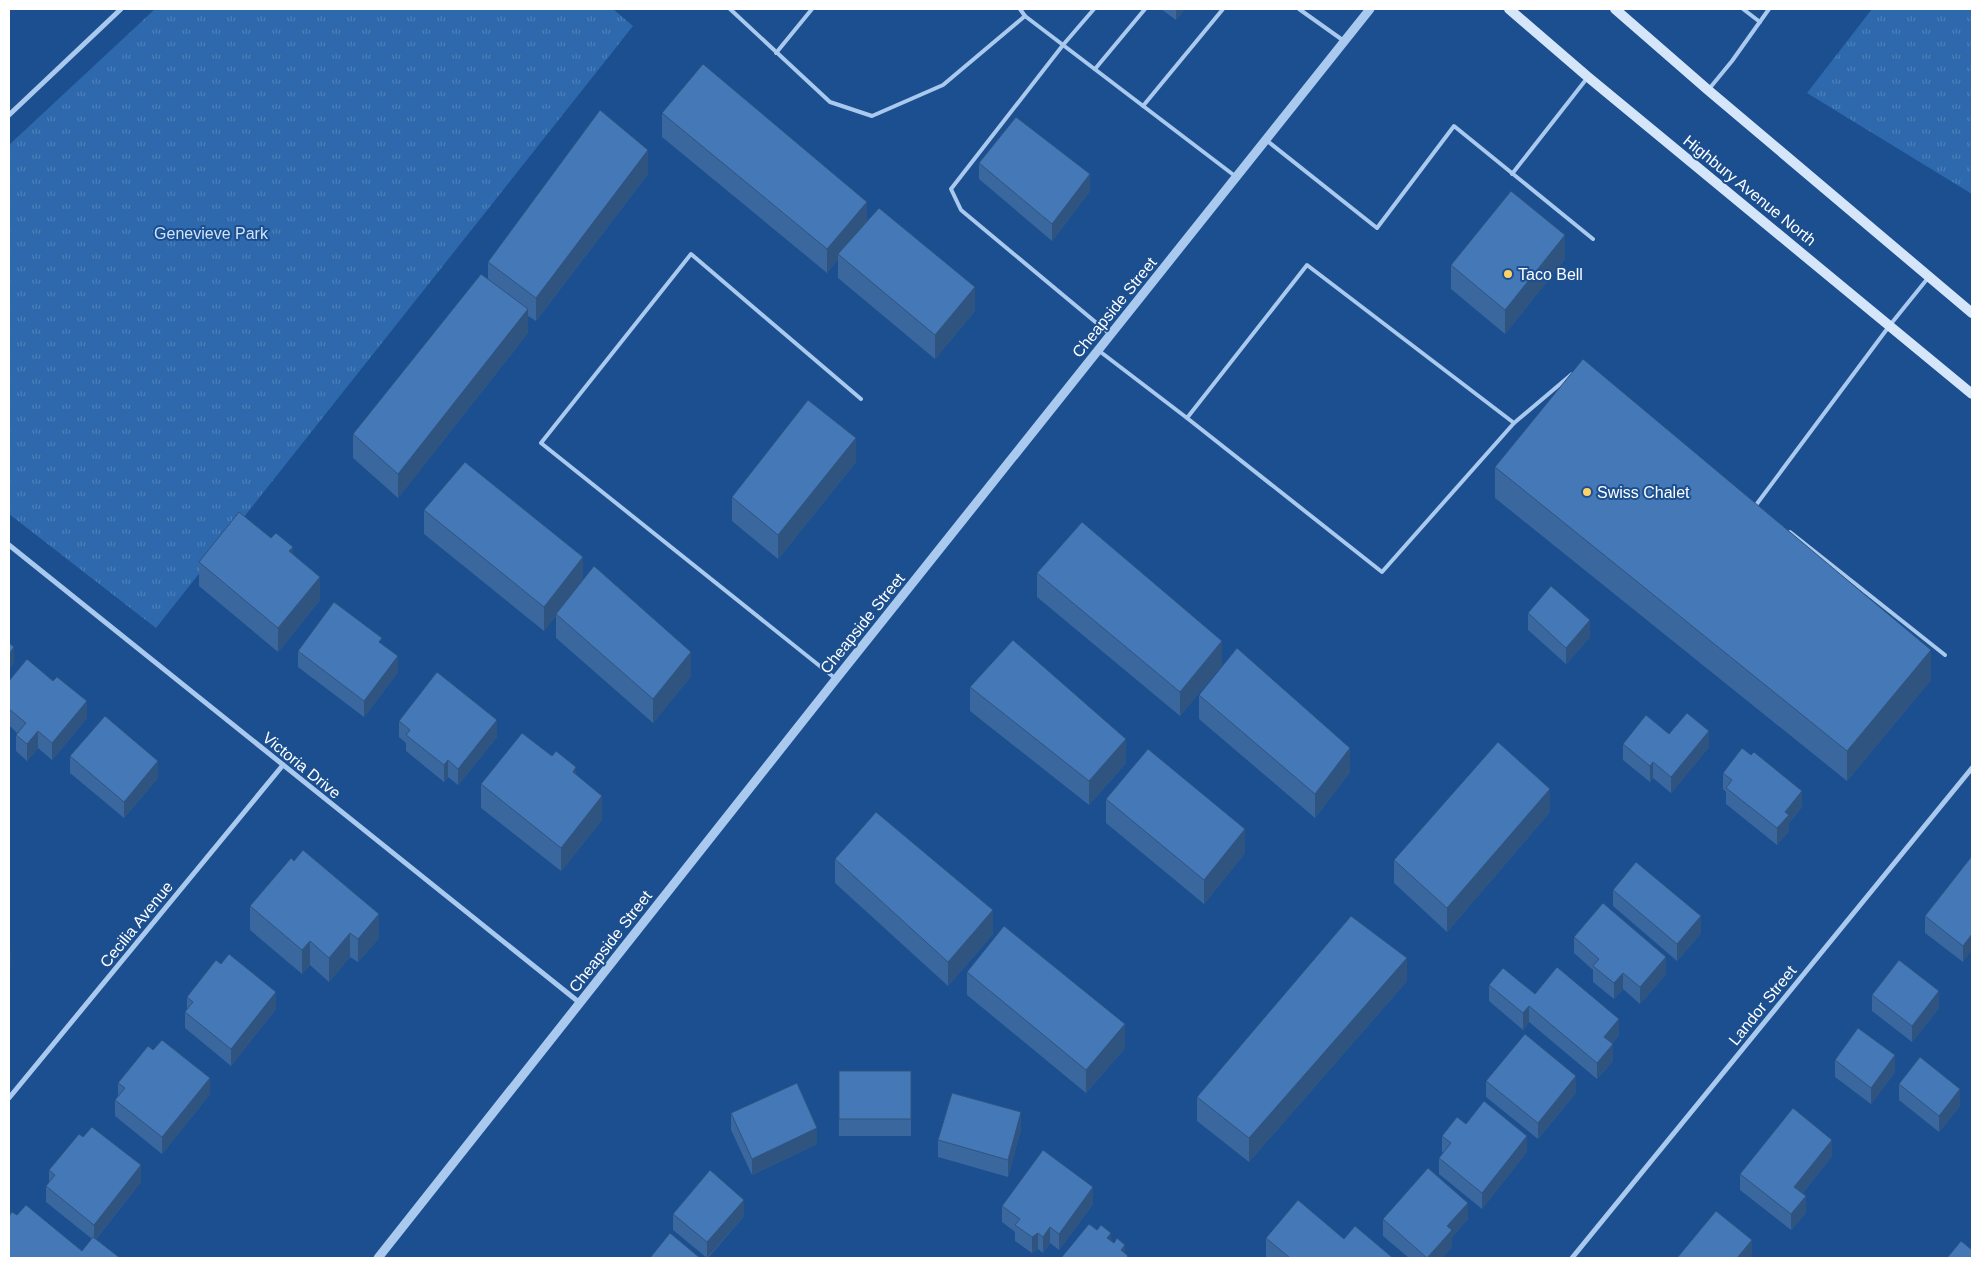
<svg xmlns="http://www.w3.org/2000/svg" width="1981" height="1267" font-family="Arial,sans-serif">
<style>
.park{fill:url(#park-tufts)}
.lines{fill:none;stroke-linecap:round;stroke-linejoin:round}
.service{stroke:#a9c9ee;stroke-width:4}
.minor{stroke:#a9c9ee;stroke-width:5}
.tertiary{stroke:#a9c9ee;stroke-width:9}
.secondary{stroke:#d6e6fa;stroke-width:10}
.wall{fill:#3a679d}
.shaded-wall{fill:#305480}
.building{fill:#4478b7;stroke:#305480}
.poi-dot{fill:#ffd166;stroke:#1b4f8f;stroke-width:2}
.labels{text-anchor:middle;stroke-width:4;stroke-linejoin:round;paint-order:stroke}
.street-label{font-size:16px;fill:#fff;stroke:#1b4f8f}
.park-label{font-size:16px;fill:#cfe3fa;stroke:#1b4f8f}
.poi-label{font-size:16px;fill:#fff;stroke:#1b4f8f;text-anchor:start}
</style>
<defs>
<pattern id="park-tufts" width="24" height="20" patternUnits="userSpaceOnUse" patternTransform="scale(1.25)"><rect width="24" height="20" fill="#2e69ad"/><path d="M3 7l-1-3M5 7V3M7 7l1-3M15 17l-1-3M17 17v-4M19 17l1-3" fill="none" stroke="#4d80b9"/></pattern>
</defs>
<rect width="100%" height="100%" fill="#1b4f8f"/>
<g class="park">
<polygon points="155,9 613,9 633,26 156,628 9,514 9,145"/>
<polygon points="1872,9 1972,9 1972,194 1807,93"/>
</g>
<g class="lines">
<g class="service">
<polyline points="730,9 830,102 872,116 943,85 1025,16 1235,176"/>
<polyline points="1020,9 1025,16"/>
<polyline points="1094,9 1063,45 951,189 961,210 1111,335"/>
<polyline points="1299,9 1344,41"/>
<polyline points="1743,9 1760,22"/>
<polyline points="776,53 812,9"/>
<polyline points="1095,69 1145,9"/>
<polyline points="1709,89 1732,61 1769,9"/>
<polyline points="1143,106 1223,9"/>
<polyline points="1266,140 1377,228 1454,126 1593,239"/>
<polyline points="1512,174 1588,77"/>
<polyline points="1098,350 1187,418 1307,265 1514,423 1572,374"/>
<polyline points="1187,418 1382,572 1514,423"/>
<polyline points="1756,505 1890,325 1928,278"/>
<polyline points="1790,532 1945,655"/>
<polyline points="836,679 541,443 691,254 861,399"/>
</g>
<g class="minor">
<polyline points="9,115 121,9"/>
<polyline points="9,545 580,1003"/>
<polyline points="9,1098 283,765"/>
<polyline points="1572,1258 1972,768"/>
</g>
<polyline class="tertiary" points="378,1258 836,679 1370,9"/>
<g class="secondary">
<polyline points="1509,9 1588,77 1972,394"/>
<polyline points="1615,9 1708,90 1972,313"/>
</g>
</g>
<g class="wall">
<polygon points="1161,9 1185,9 1176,20"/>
<polygon points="662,113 867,222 975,311 935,359 838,278 838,259 827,273 662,137"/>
<polygon points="979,163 1090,191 1052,241 979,179"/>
<polygon points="648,174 536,321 528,316 528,333 398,498 353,458 353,434 488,279 488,262"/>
<polygon points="1565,259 1505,334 1451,289 1451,265"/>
<polygon points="856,462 778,559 732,521 732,497"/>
<polygon points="1495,467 1931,680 1847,781 1495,498"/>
<polygon points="424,510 583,580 691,676 653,723 556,638 556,616 544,631 424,534"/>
<polygon points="271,538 293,554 320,600 278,652 199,586 199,562"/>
<polygon points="1037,573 1222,665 1180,716 1037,597"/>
<polygon points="1528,613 1590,637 1566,664 1528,630"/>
<polygon points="298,651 398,672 364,717 298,667"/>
<polygon points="9,681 53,681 87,718 52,760 38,748 27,761 16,751 16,735 17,733 9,725"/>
<polygon points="970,687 1126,763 1089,805 970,711"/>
<polygon points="1199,695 1350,772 1315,818 1199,719"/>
<polygon points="399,721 497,737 458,785 448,777 444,782 406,751 406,743 399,737"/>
<polygon points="1669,734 1709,747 1671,793 1653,778 1650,782 1623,760 1623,744"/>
<polygon points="1751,755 1802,807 1789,823 1789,831 1777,845 1726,804 1726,792 1723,789 1723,773"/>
<polygon points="70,756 158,778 124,818 70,773"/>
<polygon points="552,756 576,775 602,820 561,871 481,808 481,784"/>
<polygon points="1106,799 1245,853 1204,904 1106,823"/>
<polygon points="1550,812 1447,932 1394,883 1394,860"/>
<polygon points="1972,856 1963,962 1925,933 1925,916"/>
<polygon points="835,859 993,934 948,986 835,883"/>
<polygon points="1613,890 1701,933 1677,961 1613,906"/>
<polygon points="250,906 379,938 358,962 350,957 329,982 310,965 302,974 250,930"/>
<polygon points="1574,937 1666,974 1640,1004 1623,989 1614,999 1593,982 1593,970 1574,953"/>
<polygon points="967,972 1125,1048 1086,1093 967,995"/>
<polygon points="1407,981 1249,1162 1197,1121 1197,1097"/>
<polygon points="1489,985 1619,1035 1612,1044 1613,1061 1597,1079 1529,1022 1523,1030 1489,1001"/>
<polygon points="1872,995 1939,1008 1912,1042 1872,1011"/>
<polygon points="187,997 276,1009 231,1066 185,1028 185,1012 187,1009"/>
<polygon points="1835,1060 1895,1072 1871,1104 1835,1077"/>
<rect x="839" y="1071" width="72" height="65"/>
<polygon points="1486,1081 1576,1093 1538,1139 1486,1097"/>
<polygon points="118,1083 210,1094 162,1154 115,1116 115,1100 118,1096"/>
<polygon points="1899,1084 1960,1106 1939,1132 1899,1100"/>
<polygon points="731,1113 817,1144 752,1175 731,1130"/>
<polygon points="1466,1124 1527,1152 1482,1209 1439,1174 1439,1158 1443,1153 1442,1152 1442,1136"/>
<polygon points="1021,1129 1008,1177 938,1157 938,1140"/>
<polygon points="1832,1156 1802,1194 1806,1213 1791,1230 1740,1190 1740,1174"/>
<polygon points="49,1170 141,1182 96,1239 120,1258 9,1258 17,1215 82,1251 92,1239 46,1202 46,1186 49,1183"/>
<polygon points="1093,1204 1059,1250 1050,1243 1043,1253 1038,1249 1032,1253 1015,1241 1015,1232 1002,1222 1002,1206"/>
<polygon points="673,1214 744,1216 708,1258 707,1258 673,1230"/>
<polygon points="1383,1219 1468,1219 1452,1237 1452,1247 1442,1258 1409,1258 1383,1236"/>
<polygon points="1266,1238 1344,1239 1393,1258 1266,1258"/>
</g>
<g class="shaded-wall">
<polygon points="1176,9 1185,9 1176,20"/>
<polygon points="648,150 648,174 536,321 536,298"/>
<polygon points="1090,174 1090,191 1052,241 1052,224"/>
<polygon points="867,202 867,226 838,254 838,259 827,273 827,249"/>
<polygon points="1565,235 1565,259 1505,334 1505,310"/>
<polygon points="975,287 975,311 935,359 935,335"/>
<polygon points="528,309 528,333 398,498 398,474"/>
<polygon points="856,438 856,462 778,559 778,535"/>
<polygon points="293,547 293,571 289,551"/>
<polygon points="583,557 583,581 556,614 556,616 544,631 544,607"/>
<polygon points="320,577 320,600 278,652 278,628"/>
<polygon points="1590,620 1590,637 1566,664 1566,648"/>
<polygon points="1222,641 1222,665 1180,716 1180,692"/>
<polygon points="14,647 14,663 9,670 9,654"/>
<polygon points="1931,650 1931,680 1847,781 1847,751"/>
<polygon points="691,652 691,676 653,723 653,699"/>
<polygon points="398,656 398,672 364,717 364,701"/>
<polygon points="87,701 87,718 52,760 52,743"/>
<polygon points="497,720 497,737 458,785 458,769"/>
<polygon points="38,731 38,748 27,761 27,744"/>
<polygon points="1709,731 1709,747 1671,793 1671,777"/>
<polygon points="1126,739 1126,763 1089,805 1089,781"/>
<polygon points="1350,748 1350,772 1315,818 1315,794"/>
<polygon points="448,760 448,777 444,782 444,765"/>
<polygon points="158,761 158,778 124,818 124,802"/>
<polygon points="1653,762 1653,778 1650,782 1650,766"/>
<polygon points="576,767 576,791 573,772"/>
<polygon points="1550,789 1550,812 1447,932 1447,908"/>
<polygon points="1802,791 1802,807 1789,823 1789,831 1777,845 1777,828 1785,812"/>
<polygon points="602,796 602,820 561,871 561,848"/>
<polygon points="1245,829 1245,853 1204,904 1204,880"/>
<polygon points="993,910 993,934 948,986 948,962"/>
<polygon points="379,914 379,938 358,962 358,939"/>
<polygon points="1701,916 1701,933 1677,961 1677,944"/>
<polygon points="350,933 350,957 329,982 329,958"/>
<polygon points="1972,934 1972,950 1963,962 1963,946"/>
<polygon points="310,941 310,965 302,974 302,950"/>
<polygon points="11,950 11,966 9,969 9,953"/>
<polygon points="1666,957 1666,974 1640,1004 1640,987"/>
<polygon points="1407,958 1407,981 1249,1162 1249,1138"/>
<polygon points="1623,973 1623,989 1614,999 1614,983"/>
<polygon points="1939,991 1939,1008 1912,1042 1912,1026"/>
<polygon points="276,992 276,1009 231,1066 231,1049"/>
<polygon points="1529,1006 1529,1022 1523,1030 1523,1013"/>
<polygon points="1619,1019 1619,1035 1604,1054 1604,1037"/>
<polygon points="1125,1024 1125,1048 1086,1093 1086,1070"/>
<polygon points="1613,1044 1613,1061 1597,1079 1597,1063"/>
<polygon points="1895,1055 1895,1072 1871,1104 1871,1088"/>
<polygon points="1576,1076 1576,1093 1538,1139 1538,1123"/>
<polygon points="210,1078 210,1094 162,1154 162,1137"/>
<polygon points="1960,1089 1960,1106 1939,1132 1939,1116"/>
<polygon points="1021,1112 1021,1129 1008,1177 1008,1160"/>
<polygon points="817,1128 817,1144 752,1175 752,1159"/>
<polygon points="1527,1136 1527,1152 1482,1209 1482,1193"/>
<polygon points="1832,1140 1832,1156 1794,1204 1794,1187"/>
<polygon points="141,1165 141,1182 94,1241 94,1225"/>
<polygon points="1093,1187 1093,1204 1059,1250 1059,1234"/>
<polygon points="1806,1196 1806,1213 1791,1230 1791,1214"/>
<polygon points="744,1200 744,1216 707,1258 707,1242"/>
<polygon points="1468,1203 1468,1219 1452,1237 1452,1247 1442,1258 1428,1258 1447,1226"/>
<polygon points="1050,1227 1050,1243 1043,1253 1043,1237"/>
<polygon points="1038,1233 1038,1249 1032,1253 1032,1237"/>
<polygon points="1111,1233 1111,1250 1107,1238"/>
<polygon points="1752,1240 1752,1257 1751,1258 1737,1258"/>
<polygon points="1125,1245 1125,1258 1121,1250"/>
</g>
<g class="building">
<polygon points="703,64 867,202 827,249 662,113"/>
<polygon points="600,110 648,150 536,298 488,262"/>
<polygon points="1016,117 1090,174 1052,224 979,163"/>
<polygon points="1511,191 1565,235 1505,310 1451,265"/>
<polygon points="879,208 975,287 935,335 838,254"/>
<polygon points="481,274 528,309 398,474 353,434"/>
<polygon points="1583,359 1931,650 1847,751 1495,467"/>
<polygon points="808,400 856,438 778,535 732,497"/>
<polygon points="465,462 583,557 544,607 424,510"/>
<polygon points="239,512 271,538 276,533 293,547 289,551 320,577 278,628 199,562"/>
<polygon points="1082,522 1222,641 1180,692 1037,573"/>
<polygon points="594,566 691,652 653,699 556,614"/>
<polygon points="1551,586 1590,620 1566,648 1528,613"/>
<polygon points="334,602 382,638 379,642 398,656 364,701 298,651"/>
<polygon points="1013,640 1126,739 1089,781 970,687"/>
<polygon points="9,643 14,647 9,654"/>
<polygon points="1237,648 1350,748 1315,794 1199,695"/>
<polygon points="27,659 53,681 57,677 87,701 52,743 38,731 27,744 16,735 26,723 9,709 9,681"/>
<polygon points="437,672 497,720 458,769 448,760 444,765 406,735 410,730 399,721"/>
<polygon points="1687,713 1709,731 1671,777 1653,762 1650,766 1623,744 1646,715 1669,734"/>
<polygon points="105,716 158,761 124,802 70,756"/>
<polygon points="522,733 552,756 556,751 576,767 573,772 602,796 561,848 481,784"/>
<polygon points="1498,742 1550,789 1447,908 1394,860"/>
<polygon points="1742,748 1751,755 1754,752 1802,791 1785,812 1789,815 1777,828 1726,788 1732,780 1723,773"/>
<polygon points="1148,749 1245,829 1204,880 1106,799"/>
<polygon points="876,812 993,910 948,962 835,859"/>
<polygon points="303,850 379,914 358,939 350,933 329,958 310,941 302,950 250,906 291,858 294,861"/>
<polygon points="1972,856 1972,934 1963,946 1925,916"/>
<polygon points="1636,862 1701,916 1677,944 1613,890"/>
<polygon points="1603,903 1666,957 1640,987 1623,973 1614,983 1593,966 1599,959 1574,937"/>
<polygon points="1351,916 1407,958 1249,1138 1197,1097"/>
<polygon points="1004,926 1125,1024 1086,1070 967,972"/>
<polygon points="229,954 276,992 231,1049 185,1012 193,1002 187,997 216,960 221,964"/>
<polygon points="1899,960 1939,991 1912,1026 1872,995"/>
<polygon points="1557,967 1619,1019 1604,1037 1613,1044 1597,1063 1529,1006 1523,1013 1489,985 1503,968 1535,994"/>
<polygon points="1858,1028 1895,1055 1871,1088 1835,1060"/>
<polygon points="1525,1034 1576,1076 1538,1123 1486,1081"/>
<polygon points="162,1040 210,1078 162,1137 115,1100 125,1088 118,1083 148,1046 153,1050"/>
<polygon points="1920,1057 1960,1089 1939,1116 1899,1084"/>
<rect x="839" y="1071" width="72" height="48"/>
<polygon points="797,1083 817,1128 752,1159 731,1113"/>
<polygon points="952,1093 1021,1112 1008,1160 938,1140"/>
<polygon points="1484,1101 1527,1136 1482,1193 1439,1158 1451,1143 1442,1136 1457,1117 1466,1124"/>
<polygon points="1793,1108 1832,1140 1794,1187 1806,1196 1791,1214 1740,1174"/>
<polygon points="92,1127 141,1165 94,1225 46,1186 55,1175 49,1170 79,1134 83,1137"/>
<polygon points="1043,1150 1093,1187 1059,1234 1050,1227 1043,1237 1038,1233 1032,1237 1015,1225 1020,1219 1002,1206"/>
<polygon points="1428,1168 1468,1203 1447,1226 1452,1230 1427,1258 1383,1219"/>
<polygon points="710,1170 744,1200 707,1242 673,1214"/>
<polygon points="1298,1200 1344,1239 1355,1226 1393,1258 1290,1258 1266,1238"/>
<polygon points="26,1205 82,1251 93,1237 120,1258 9,1258 9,1216 12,1212 17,1215"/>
<polygon points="1716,1211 1752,1240 1737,1258 1677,1258"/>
<polygon points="1089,1224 1097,1230 1101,1225 1111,1233 1107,1238 1114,1243 1117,1238 1125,1245 1121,1250 1128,1256 1126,1258 1061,1258"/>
<polygon points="670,1233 700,1258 650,1258"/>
<polygon points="1961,1241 1972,1250 1972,1258 1947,1258"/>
</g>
<g class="poi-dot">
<circle cx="1508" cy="274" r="5"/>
<circle cx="1587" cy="492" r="5"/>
</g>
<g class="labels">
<g class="street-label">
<text transform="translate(1750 190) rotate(39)" y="6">Highbury Avenue North</text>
<text transform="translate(1114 307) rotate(-51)" y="6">Cheapside Street</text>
<text transform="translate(862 623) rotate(-51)" y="6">Cheapside Street</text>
<text transform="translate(302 765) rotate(39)" y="6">Victoria Drive</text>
<text transform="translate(136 924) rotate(-51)" y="6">Cecilia Avenue</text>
<text transform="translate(610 941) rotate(-52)" y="6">Cheapside Street</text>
<text transform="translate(1762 1005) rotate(-51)" y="6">Landor Street</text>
</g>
<g class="park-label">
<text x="211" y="239">Genevieve Park</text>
</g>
<g class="poi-label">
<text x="1518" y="280">Taco Bell</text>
<text x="1597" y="498">Swiss Chalet</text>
</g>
</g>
<rect width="1981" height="1267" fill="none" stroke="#ffffff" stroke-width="20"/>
</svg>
